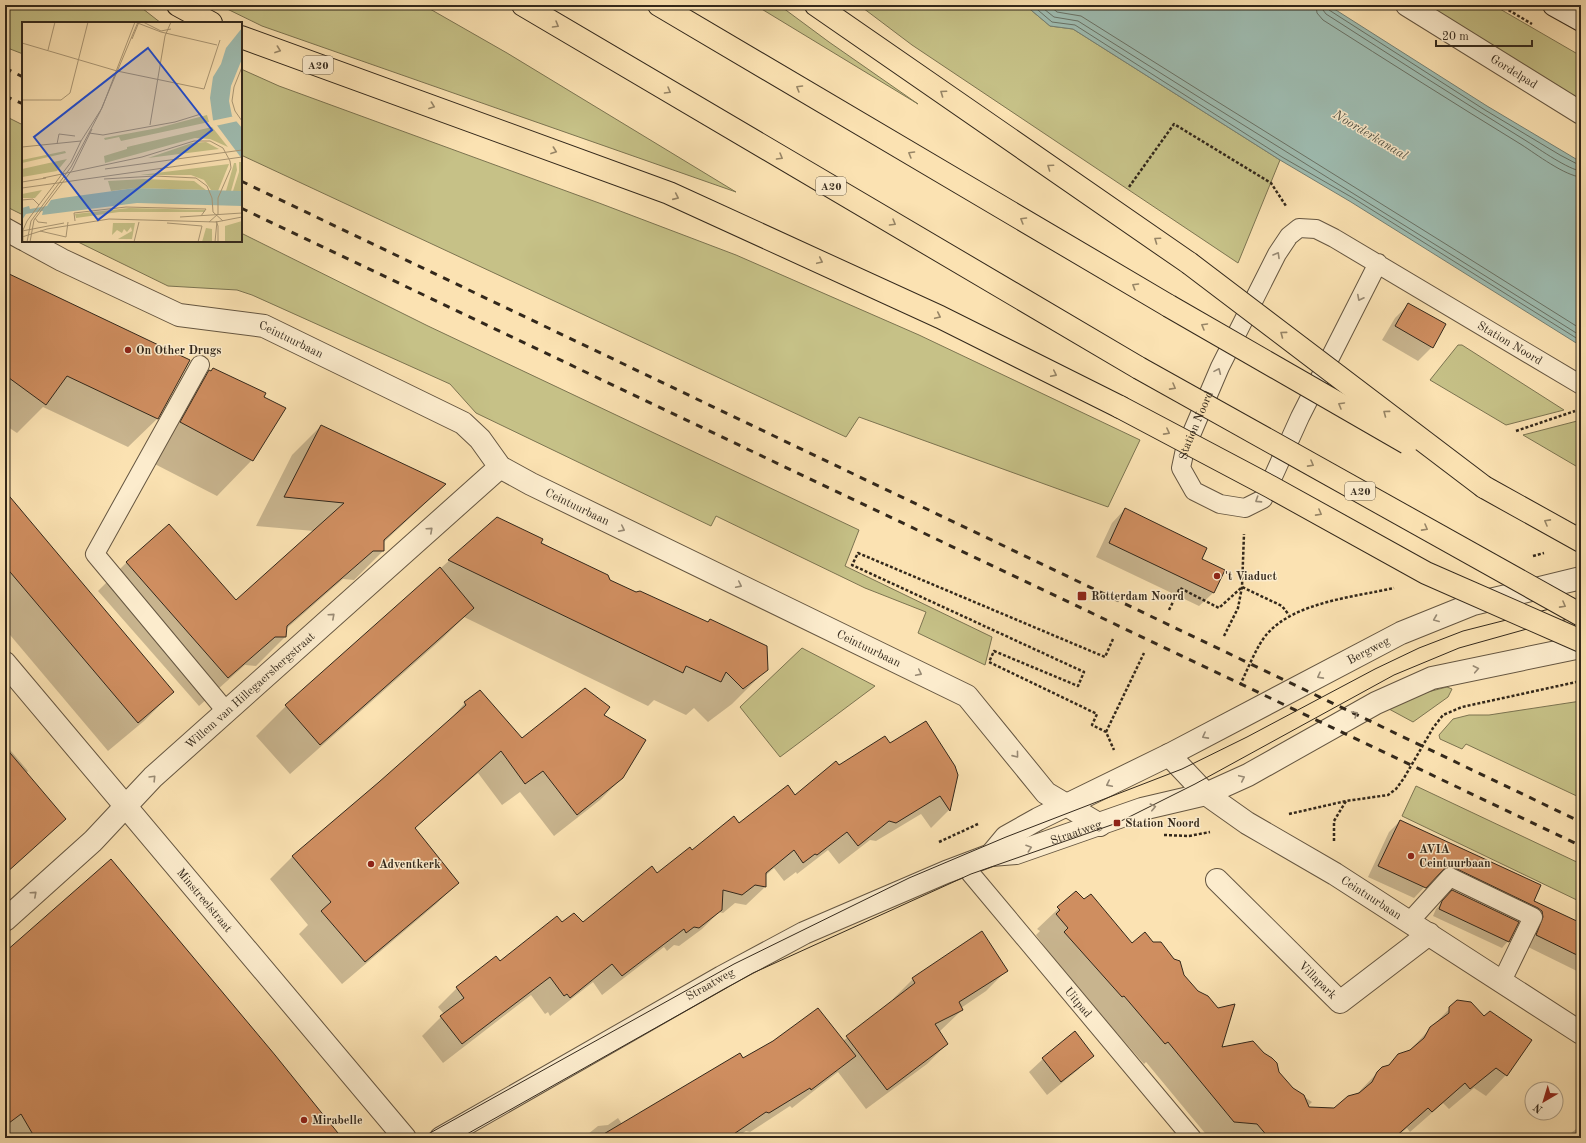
<svg xmlns="http://www.w3.org/2000/svg" width="1586" height="1143" font-family="'Old Standard TT',serif">
<style>
.green{fill:#c6c187;stroke:#7c7451}
.water{fill:#9fbdb2;stroke:#748176}
.shadow{fill:#0003}
.lines{fill:none;stroke-linecap:round;stroke-linejoin:round}
.shore{stroke:#697266;stroke-width:1}
.building{fill:#cf8e60;stroke:#33281b}
.service-casing{stroke:#655641;stroke-width:20}
.minor-casing{stroke:#655641;stroke-width:24}
.tertiary-casing{stroke:#655641;stroke-width:24}
.secondary-casing{stroke:#33281b;stroke-width:24}
.motorway-casing{stroke:#33281b;stroke-width:24}
.path{stroke:#33281b;stroke-width:2.5;stroke-dasharray:3 2;stroke-linecap:butt}
.service{stroke:#fceccd;stroke-width:18}
.minor{stroke:#fceccd;stroke-width:22}
.tertiary{stroke:#fceccd;stroke-width:22}
.secondary{stroke:#fceccd;stroke-width:22}
.motorway{stroke:#fbe2b2;stroke-width:22}
.tram{stroke:#33281b;stroke-width:1}
.rail{stroke:#33281b;stroke-width:3;stroke-dasharray:7 7;stroke-linecap:butt}
.motorway-bridge-casing{stroke:#33281b;stroke-width:24;stroke-linecap:butt}
.motorway-bridge{stroke:#fbe2b2;stroke-width:22}
.oneway{stroke:#978566}
.oneway2{stroke:#988a74}
.poi-dot{fill:#8f2418;stroke:#fceccd;stroke-width:1.5}
.labels{text-anchor:middle;stroke-width:3;stroke-linejoin:round;paint-order:stroke}
.shield{fill:#fceccd;stroke:#6f6350;stroke-width:1}
.shield-label{font-size:11px;font-weight:bold;fill:#33281b}
.street-label{font-size:12px;fill:#33281b;stroke:#fceccd}
.poi-label{font-size:12px;font-weight:bold;fill:#33281b;stroke:#fceccd;text-anchor:start}
.water-label{font-size:13px;font-style:italic;fill:#535548;stroke:#fceccd}
.inset-road{fill:none;stroke:#ab9876;stroke-width:1}
.view{fill:#1d4ed8;fill-opacity:0.15;stroke:#1d4ed8;stroke-width:2}
.inset-edge{fill:none;stroke:#33281b;stroke-width:2}
</style>
<rect width="100%" height="100%" fill="#fbe2b2"/>
<filter id="stains"><feTurbulence type="fractalNoise" baseFrequency=".005" numOctaves="4"/><feColorMatrix values="0 0 0 0 .2 0 0 0 0 .09 0 0 0 0 .02 0 0 0 .5 -.17"/></filter>
<radialGradient id="worn" r=".72"><stop offset=".6" stop-color="#630" stop-opacity="0"/><stop offset="1" stop-color="#630" stop-opacity=".3"/></radialGradient>
<g class="green">
<polygon points="5,5 138,5 161,23 23,23 23,54 5,47"/>
<polygon points="219,5 423,5 507,53 736,192 262,26"/>
<polygon points="755,5 779,5 829,42 918,104"/>
<polygon points="859,5 1025,5 1050,26 1073,29 1280,160 1238,263 912,45"/>
<polygon points="1415,5 1493,5 1581,56 1581,104"/>
<polygon points="241,69 279,86 599,203 736,255 919,335 1140,440 1108,507 859,417 846,437 241,155"/>
<polygon points="5,116 23,125 23,215 5,206"/>
<polygon points="241,233 428,326 859,530 845,566 992,637 985,665 918,633 926,612 865,588 716,516 711,526 476,413 450,384 252,295 237,290 168,286 76,241 241,241"/>
<polygon points="1458,345 1462,345 1564,410 1506,425 1430,380"/>
<polygon points="1581,420 1581,469 1523,435"/>
<polygon points="802,648 875,686 780,757 740,707"/>
<polygon points="1447,687 1452,689 1448,697 1413,722 1389,709 1412,696"/>
<polygon points="1581,701 1581,798 1466,744 1462,749 1440,739 1439,735 1453,719 1469,715 1489,715"/>
<polygon points="1416,786 1581,864 1581,902 1402,816"/>
</g>
<polygon class="water" points="1025,5 1328,5 1487,106 1581,162 1581,346 1351,202 1280,160 1073,29 1050,26"/>
<g class="shadow">
<polygon points="5,273 157,419 128,447 43,407 17,433 5,425"/>
<polygon points="1409,304 1432,347 1418,361 1382,340 1395,318"/>
<polygon points="213,369 263,398 252,460 217,496 145,459 174,407"/>
<polygon points="321,426 445,485 383,543 383,551 354,580 343,579 286,629 285,637 256,666 245,665 199,706 98,591 127,562 236,602 314,531 256,526 292,455"/>
<polygon points="5,493 173,692 144,721 108,751 5,629"/>
<polygon points="1125,509 1201,559 1224,570 1213,593 1199,606 1096,557 1112,523"/>
<polygon points="497,518 609,580 707,623 710,620 767,669 732,704 708,722 694,708 686,715 654,700 648,706 464,617 443,638 290,774 256,736 286,706"/>
<polygon points="465,703 522,740 602,715 623,777 600,800 554,836 520,792 502,805 478,773 414,829 458,883 435,905 342,984 299,934 308,925 270,879 292,857 443,727"/>
<polygon points="5,744 28,771 26,773 64,819 5,874"/>
<polygon points="889,744 957,775 949,810 931,828 921,814 876,841 870,840 839,864 828,850 797,874 796,872 784,881 774,868 765,876 765,887 746,905 735,903 723,913 719,912 702,929 679,946 674,945 667,951 664,947 602,995 593,982 550,1016 548,1012 545,1014 531,995 443,1063 422,1036 444,1014 438,1007 457,988 562,924 583,923 692,851 739,824 795,796 838,767"/>
<polygon points="1400,821 1533,902 1581,925 1581,973 1526,946 1531,922 1443,878 1437,877 1432,879 1414,898 1368,877 1389,832"/>
<polygon points="1076,892 1132,944 1183,976 1221,1048 1278,1073 1292,1089 1312,1102 1306,1108 1334,1109 1356,1095 1378,1072 1387,1067 1399,1055 1408,1052 1450,1008 1506,1075 1486,1096 1474,1088 1449,1109 1443,1103 1410,1132 1407,1128 1395,1138 1209,1138 1146,1062 1144,1064 1102,1016 1100,1017 1044,953 1047,950 1036,935 1040,931 1037,929"/>
<polygon points="1446,898 1508,941 1502,948 1433,916 1436,909"/>
<polygon points="5,953 329,1138 6,1138 5,1135"/>
<polygon points="1006,971 986,991 961,1008 962,1010 939,1032 947,1044 927,1064 866,1109 838,1072 792,1108 790,1106 750,1132 746,1131 735,1138 583,1138 598,1126 608,1125 618,1118 622,1124 743,1060 843,1041 894,1001 893,999 913,979"/>
<polygon points="1092,1055 1079,1069 1047,1095 1029,1072 1043,1059"/>
<polygon points="1581,1125 1581,1138 1565,1138"/>
</g>
<g class="lines">
<g class="shore">
<polyline points="1032,5 1052,22 1075,25 1282,157 1353,198 1581,341"/>
<path d="M1039,5l15,12 24,4c167,106 335,209 503,315"/>
<path d="M1049,5l8,7 24,4c166,105 334,208 500,313"/>
<path d="M1316,5l1,8 6,7c66,42 132,84 199,125 14,9 43,31 59,32"/>
<path d="M1322,5l1,5 3,4c67,43 134,86 202,128 11,7 41,28 53,29"/>
<polyline points="1327,5 1329,10 1485,110 1560,155 1581,166"/>
</g>
</g>
<g class="building">
<polygon points="5,272 190,360 158,419 67,376 46,405 5,375"/>
<polygon points="1408,303 1446,324 1433,348 1395,326"/>
<polygon points="213,368 266,393 264,397 286,408 253,461 180,422 209,370 211,371"/>
<polygon points="321,425 446,484 384,540 384,551 373,551 287,626 286,637 275,637 228,678 126,562 169,524 236,600 344,503 284,497"/>
<polygon points="5,491 174,692 138,723 5,566"/>
<polygon points="1125,508 1207,548 1202,559 1225,570 1214,593 1109,543"/>
<polygon points="497,517 543,539 541,543 608,575 610,580 636,592 640,591 708,622 710,619 767,646 768,670 743,689 726,672 721,682 686,666 683,673 448,560"/>
<polygon points="440,567 474,608 320,745 285,705"/>
<polygon points="585,688 610,707 604,715 646,740 623,778 577,815 543,771 525,784 501,751 415,828 459,883 365,962 321,911 331,902 292,856 379,782 466,705 464,702 480,690 522,738"/>
<polygon points="926,721 955,766 958,775 950,811 940,796 896,823 889,821 858,846 847,832 817,855 815,854 803,863 794,850 766,873 766,887 755,885 742,895 723,890 722,910 699,928 694,927 686,933 684,929 622,976 612,964 570,998 567,994 564,996 550,977 462,1044 440,1016 464,998 456,987 496,956 500,961 557,916 562,922 574,913 583,922 652,866 657,873 690,847 692,850 734,816 739,823 788,785 795,795 836,761 839,765 885,736 890,743"/>
<polygon points="5,747 66,819 5,874"/>
<polygon points="1400,820 1541,885 1534,901 1581,923 1581,957 1536,935 1543,917 1542,911 1538,908 1455,868 1448,867 1443,870 1426,888 1378,866"/>
<polygon points="111,859 275,1055 342,1138 35,1138 21,1114 5,1126 5,952"/>
<polygon points="1452,890 1519,922 1509,942 1439,909 1442,901"/>
<polygon points="1076,891 1084,899 1091,894 1132,943 1145,932 1153,942 1161,942 1174,959 1180,961 1184,975 1198,991 1208,996 1218,1008 1235,1004 1222,1047 1253,1041 1264,1053 1272,1058 1277,1063 1279,1072 1293,1088 1304,1095 1309,1107 1334,1108 1348,1096 1359,1093 1372,1082 1377,1072 1382,1067 1389,1065 1398,1054 1410,1050 1424,1038 1430,1027 1449,1013 1449,1007 1457,1000 1471,1002 1484,1016 1490,1011 1532,1040 1507,1076 1496,1068 1470,1089 1465,1083 1432,1112 1428,1108 1394,1138 1269,1138 1257,1124 1234,1122 1168,1042 1165,1044 1124,996 1122,997 1064,932 1068,928 1056,914 1060,910 1057,907"/>
<polygon points="982,931 1008,971 959,1002 963,1010 935,1024 948,1044 887,1090 846,1036 915,983 912,978"/>
<polygon points="818,1008 856,1056 811,1090 810,1088 769,1113 766,1112 728,1138 597,1138 740,1053 743,1058 773,1041"/>
<polygon points="1075,1031 1094,1056 1061,1082 1042,1058"/>
</g>
<g class="lines">
<defs>
<g id="service">
<path id="s1" d="M1378,263l-78,154 -37,82 -18,9 -25,-4 -26,-13 -13,-23 4,-19 35,-82 57,-113 12,-18 10,-8 17,1 18,9 247,147"/>
<polyline points="200,365 95,554 226,711"/>
<path id="s2" d="M967,864l4,10 221,264"/>
<polyline points="1410,921 1450,877 1533,917 1502,981"/>
</g>
<g id="minor">
<path id="s3" d="M1407,5l174,108"/>
<polyline points="5,229 23,239"/>
<path id="s4" d="M27,241l35,19 117,55 85,11 199,97 17,16 20,28 31,17 436,212 79,97 54,32"/>
<path id="s5" d="M5,663l400,475"/>
<path id="s6" d="M1169,755l37,39 41,29 88,51 246,159"/>
<path id="s7" d="M1217,880l123,122 89,-68"/>
<path id="s8" d="M5,920l88,-79 60,-64 347,-310"/>
</g>
<g id="tertiary">
<path id="s9" d="M991,855l15,-18 32,-18 131,-64 232,-122 72,-29 108,-26"/>
<path id="s10" d="M441,1138l281,-161 82,-44 142,-61 45,-17 25,-2 126,-44 64,-15 42,-19 128,-72 56,-25 149,-31"/>
</g>
<polyline id="secondary" points="1554,5 1581,20"/>
<g id="motorway">
<polyline points="178,5 211,23"/>
<polyline points="523,5 1139,368"/>
<polyline points="659,5 1169,306"/>
<polyline points="816,5 1189,263"/>
<polyline points="241,37 669,193 940,317 1120,407"/>
<polyline points="1484,487 1581,541"/>
</g>
</defs>
<use href="#service" class="service-casing"/>
<use href="#minor" class="minor-casing"/>
<use href="#tertiary" class="tertiary-casing"/>
<use href="#secondary" class="secondary-casing"/>
<use href="#motorway" class="motorway-casing"/>
<g class="path">
<polyline points="1500,5 1532,24"/>
<polyline points="1129,187 1174,124 1271,183 1286,206"/>
<polyline points="1516,431 1575,411"/>
<polyline points="1533,556 1544,553"/>
<polyline points="1169,610 1180,588 1219,608 1242,587 1282,606 1289,615"/>
<polyline points="1224,636 1238,608 1242,587 1244,534"/>
<polyline points="1113,639 1105,657 858,553 852,565 1084,672 1078,686 994,651 989,662 1097,714 1092,725 1106,732 1114,750"/>
<path d="M1240,685c7,-14 17,-40 27,-51 28,-32 87,-37 127,-46"/>
<polyline points="1106,732 1144,653"/>
<polyline points="1289,814 1346,801 1388,795 1396,789 1404,778 1433,728 1443,715 1462,707 1581,681"/>
<polyline points="1164,835 1189,836 1210,832"/>
<polyline points="1334,841 1334,821 1346,801"/>
<polyline points="939,842 978,824"/>
</g>
<use href="#service" class="service"/>
<use href="#minor" class="minor"/>
<use href="#tertiary" class="tertiary"/>
<use href="#secondary" class="secondary"/>
<use href="#motorway" class="motorway"/>
<g class="tram">
<polyline points="421,1138 734,964 909,878 1006,837 1182,769 1247,737 1375,669 1419,648 1463,631 1581,601"/>
<polyline points="460,1138 753,973 971,874 1117,823 1195,784 1394,675 1459,648 1534,627 1581,616"/>
</g>
<g class="rail">
<polyline points="5,68 23,77"/>
<polyline points="5,96 23,104"/>
<polyline points="241,181 1581,822"/>
<polyline points="241,208 1581,846"/>
</g>
<defs>
<g id="motorway-bridge">
<polyline points="1189,263 1484,487"/>
<polyline points="1169,306 1407,443"/>
<polyline points="1139,368 1581,615"/>
<polyline points="1120,407 1271,487 1426,573 1581,641"/>
</g>
</defs>
<use href="#motorway-bridge" class="motorway-bridge-casing"/>
<use href="#motorway-bridge" class="motorway-bridge"/>
</g>
<defs><path id="oneway-chevron" d="M-2-3.5L2.5 0L-2 3.5" fill="none" stroke-width="1.6" stroke-linecap="round" stroke-linejoin="round"/></defs>
<g class="oneway">
<use href="#oneway-chevron" transform="translate(556 25) rotate(30)"/>
<use href="#oneway-chevron" transform="translate(278 50) rotate(20)"/>
<use href="#oneway-chevron" transform="translate(799 88) rotate(-149)"/>
<use href="#oneway-chevron" transform="translate(668 91) rotate(30)"/>
<use href="#oneway-chevron" transform="translate(943 93) rotate(-145)"/>
<use href="#oneway-chevron" transform="translate(432 106) rotate(20)"/>
<use href="#oneway-chevron" transform="translate(554 151) rotate(20)"/>
<use href="#oneway-chevron" transform="translate(911 154) rotate(-149)"/>
<use href="#oneway-chevron" transform="translate(780 157) rotate(30)"/>
<use href="#oneway-chevron" transform="translate(1050 167) rotate(-145)"/>
<use href="#oneway-chevron" transform="translate(676 197) rotate(24)"/>
<use href="#oneway-chevron" transform="translate(1023 220) rotate(-149)"/>
<use href="#oneway-chevron" transform="translate(893 223) rotate(30)"/>
<use href="#oneway-chevron" transform="translate(1157 240) rotate(-145)"/>
<use href="#oneway-chevron" transform="translate(820 261) rotate(25)"/>
<use href="#oneway-chevron" transform="translate(1135 286) rotate(-149)"/>
<use href="#oneway-chevron" transform="translate(938 316) rotate(25)"/>
<use href="#oneway-chevron" transform="translate(1204 326) rotate(-150)"/>
<use href="#oneway-chevron" transform="translate(1283 334) rotate(-143)"/>
<use href="#oneway-chevron" transform="translate(1054 374) rotate(26)"/>
<use href="#oneway-chevron" transform="translate(1173 387) rotate(29)"/>
<use href="#oneway-chevron" transform="translate(1341 405) rotate(-150)"/>
<use href="#oneway-chevron" transform="translate(1386 413) rotate(-143)"/>
<use href="#oneway-chevron" transform="translate(1167 432) rotate(28)"/>
<use href="#oneway-chevron" transform="translate(1311 464) rotate(29)"/>
<use href="#oneway-chevron" transform="translate(1319 513) rotate(29)"/>
<use href="#oneway-chevron" transform="translate(1547 522) rotate(-151)"/>
<use href="#oneway-chevron" transform="translate(1425 528) rotate(29)"/>
<use href="#oneway-chevron" transform="translate(1563 605) rotate(29)"/>
</g>
<g class="oneway2">
<use href="#oneway-chevron" transform="translate(1277 255) rotate(-60)"/>
<use href="#oneway-chevron" transform="translate(1360 298) rotate(117)"/>
<use href="#oneway-chevron" transform="translate(1218 371) rotate(-66)"/>
<use href="#oneway-chevron" transform="translate(1258 500) rotate(147)"/>
<use href="#oneway-chevron" transform="translate(622 529) rotate(26)"/>
<use href="#oneway-chevron" transform="translate(430 530) rotate(-42)"/>
<use href="#oneway-chevron" transform="translate(739 585) rotate(26)"/>
<use href="#oneway-chevron" transform="translate(332 616) rotate(-42)"/>
<use href="#oneway-chevron" transform="translate(1436 619) rotate(158)"/>
<use href="#oneway-chevron" transform="translate(1476 669) rotate(-11)"/>
<use href="#oneway-chevron" transform="translate(919 673) rotate(26)"/>
<use href="#oneway-chevron" transform="translate(1320 676) rotate(152)"/>
<use href="#oneway-chevron" transform="translate(1355 714) rotate(-30)"/>
<use href="#oneway-chevron" transform="translate(1205 736) rotate(152)"/>
<use href="#oneway-chevron" transform="translate(1016 755) rotate(51)"/>
<use href="#oneway-chevron" transform="translate(153 778) rotate(-46)"/>
<use href="#oneway-chevron" transform="translate(1242 778) rotate(-25)"/>
<use href="#oneway-chevron" transform="translate(1109 784) rotate(154)"/>
<use href="#oneway-chevron" transform="translate(1153 807) rotate(-13)"/>
<use href="#oneway-chevron" transform="translate(1029 848) rotate(-19)"/>
<use href="#oneway-chevron" transform="translate(34 894) rotate(-42)"/>
</g>
<g class="poi-dot">
<circle cx="128" cy="350" r="4"/>
<circle cx="1217" cy="576" r="4"/>
<rect x="1077" y="591" width="10" height="10" rx="2"/>
<rect x="1113" y="819" width="8" height="8" rx="2"/>
<circle cx="1411" cy="856" r="4"/>
<circle cx="371" cy="864" r="4"/>
<circle cx="304" cy="1120" r="4"/>
</g>
<g class="labels">
<g class="shield">
<rect x="303" y="56" width="30" height="18" rx="3"/>
<rect x="816" y="177" width="30" height="18" rx="3"/>
<rect x="1345" y="482" width="30" height="18" rx="3"/>
</g>
<g class="shield-label">
<text x="318" y="69">A20</text>
<text x="831" y="190">A20</text>
<text x="1360" y="495">A20</text>
</g>
<g class="street-label">
<text dy="4" stroke="none"><textPath href="#s3" startOffset="126">Gordelpad</textPath></text>
<text dy="4" stroke="none"><textPath href="#s4" startOffset="285">Ceintuurbaan</textPath></text>
<text dy="4" stroke="none"><textPath href="#s1" startOffset="875">Station Noord</textPath></text>
<text dy="4" stroke="none"><textPath href="#s1" startOffset="409">Station Noord</textPath></text>
<text dy="4" stroke="none"><textPath href="#s4" startOffset="621">Ceintuurbaan</textPath></text>
<text dy="4" stroke="none"><textPath href="#s4" startOffset="945">Ceintuurbaan</textPath></text>
<text dy="4" stroke="none"><textPath href="#s9" startOffset="431">Bergweg</textPath></text>
<text dy="4" stroke="none"><textPath href="#s8" startOffset="336">Willem van Hillegaersbergstraat</textPath></text>
<text dy="4" stroke="none"><textPath href="#s10" startOffset="708">Straatweg</textPath></text>
<text dy="4" stroke="none"><textPath href="#s6" startOffset="249">Ceintuurbaan</textPath></text>
<text dy="4" stroke="none"><textPath href="#s5" startOffset="310">Minstreelstraat</textPath></text>
<text dy="4" stroke="none"><textPath href="#s7" startOffset="142">Villapark</textPath></text>
<text dy="4" stroke="none"><textPath href="#s10" startOffset="310">Straatweg</textPath></text>
<text dy="4" stroke="none"><textPath href="#s2" startOffset="178">Uitpad</textPath></text>
</g>
<g class="poi-label">
<text x="136" y="354">On Other Drugs</text>
<text x="1225" y="580">'t Viaduct</text>
<text x="1091" y="600">Rotterdam Noord</text>
<text x="1125" y="827">Station Noord</text>
<text x="1419" y="853">AVIA<tspan x="1419" dy="14">Ceintuurbaan</tspan></text>
<text x="379" y="868">Adventkerk</text>
<text x="312" y="1124">Mirabelle</text>
</g>
<g class="water-label">
<text transform="translate(1371 134) rotate(31)" y="5">Noorderkanaal</text>
</g>
</g>
<g transform="translate(22 22)">
<rect width="220" height="220" fill="#fbe2b2"/>
<path d="M185,93l2,7 -88,19 -2,-4 -14,3 -1,-2 54,-10zM190,105l16,20 -18,-8 -15,-1 -90,25 -1,-7 23,-7v-2zM184,120l13,7 -71,9 44,-15zM43,129l1,2 -44,10v-3zM45,137l-10,12 -35,6v-8zM217,140h3v29h-9l6,-19zM212,141h2l1,7 -6,21h-5zM207,142l-11,27 -7,-1 -7,-10 -13,-5h-51zM122,157l50,2 12,9 -71,-2 -24,3 -3,-10zM20,168l-7,8h-13v-4zM107,186l76,2v2h-86l-43,6 -1,-4zM220,199v21h-17v-16zM91,201h22l-3,16h-14l14,-8 -1,-4 -4,5 -3,-3 -2,4 -5,-3 -5,5zM184,206l6,1v13h-10z" fill="#c6c187"/>
<path d="M220,6v31l-11,27 -2,15 3,15 10,12v31l-29,-39 -3,-22 3,-21 8,-13 5,-16zM113,166l107,3v15l-105,-3 -95,12 1,-4 -17,3 -4,6v-12l7,-2 1,3 17,-3 4,-6 11,-2z" fill="#9fbdb2"/>
<path d="M213,94l3,5 -23,5 -4,-5z" fill="#fbe2b2"/>
<path class="inset-road" d="M113,0l26,10 56,13M121,0l18,9 10,-2M110,17l7,-17M0,21l95,28 87,18 16,-49M26,28l7,-28M220,45l-8,20 -2,14 3,10 7,10M0,78h39l9,-7 18,-71M128,103l15,-89 6,-14M67,111l14,2 72,-13 26,-8M35,122l2,-10 16,2M0,125l59,-6M83,147l137,-19M21,156l99,-21 52,-16h16l13,7 7,13 1,7 -13,30v16l-9,8M82,157l51,-3 41,2 11,8 5,12 1,14 10,9M0,160l24,-4M0,166l220,-31M0,178l11,-1 6,6M158,195l62,-4M13,196l3,4 9,1M53,199l-1,-8 52,-6 80,2 -5,7M194,199l2,5v16M145,201l35,3 -4,16M0,209l42,-8M18,209l26,6 2,-15M0,215l25,-8 62,-10 107,3 26,-5M1,220v-12l4,-9 44,-59 10,-21 21,-33 33,-86M5,220l4,-21 40,-54 29,-55 38,-90M8,220l4,-22 38,-50 20,-41M64,220h45M112,220l5,-20M193,220l2,-21"/>
<path class="view" d="M126,26l64,82 -114,90 -64,-83z"/>
<rect width="220" height="220" class="inset-edge"/>
</g>
<rect width="1586" height="1143" fill="none" stroke="#fbe2b2" stroke-width="20"/>
<rect x="6" y="6" width="1574" height="1131" fill="none" stroke="#33281b" stroke-width="2"/>
<rect x="10" y="10" width="1566" height="1123" fill="none" stroke="#33281b"/>
<g transform="translate(1544 1101) rotate(218)"><circle r="19" fill="#fceccd" stroke="#ac9e86"/>
<path d="M0-3L7 15L0 10L-7 15Z" fill="#8f2418"/>
<text y="-6" font-size="11" font-weight="bold" text-anchor="middle" fill="#33281b">N</text>
</g>
<path d="M1436 40v6h96v-6" fill="none" stroke="#33281b" stroke-width="2"/>
<text x="1442" y="40" font-size="12" fill="#33281b" stroke="#fceccd" stroke-width="3" paint-order="stroke">20 m</text>
<rect width="100%" height="100%" filter="url(#stains)"/>
<rect width="100%" height="100%" fill="url(#worn)"/>
</svg>
